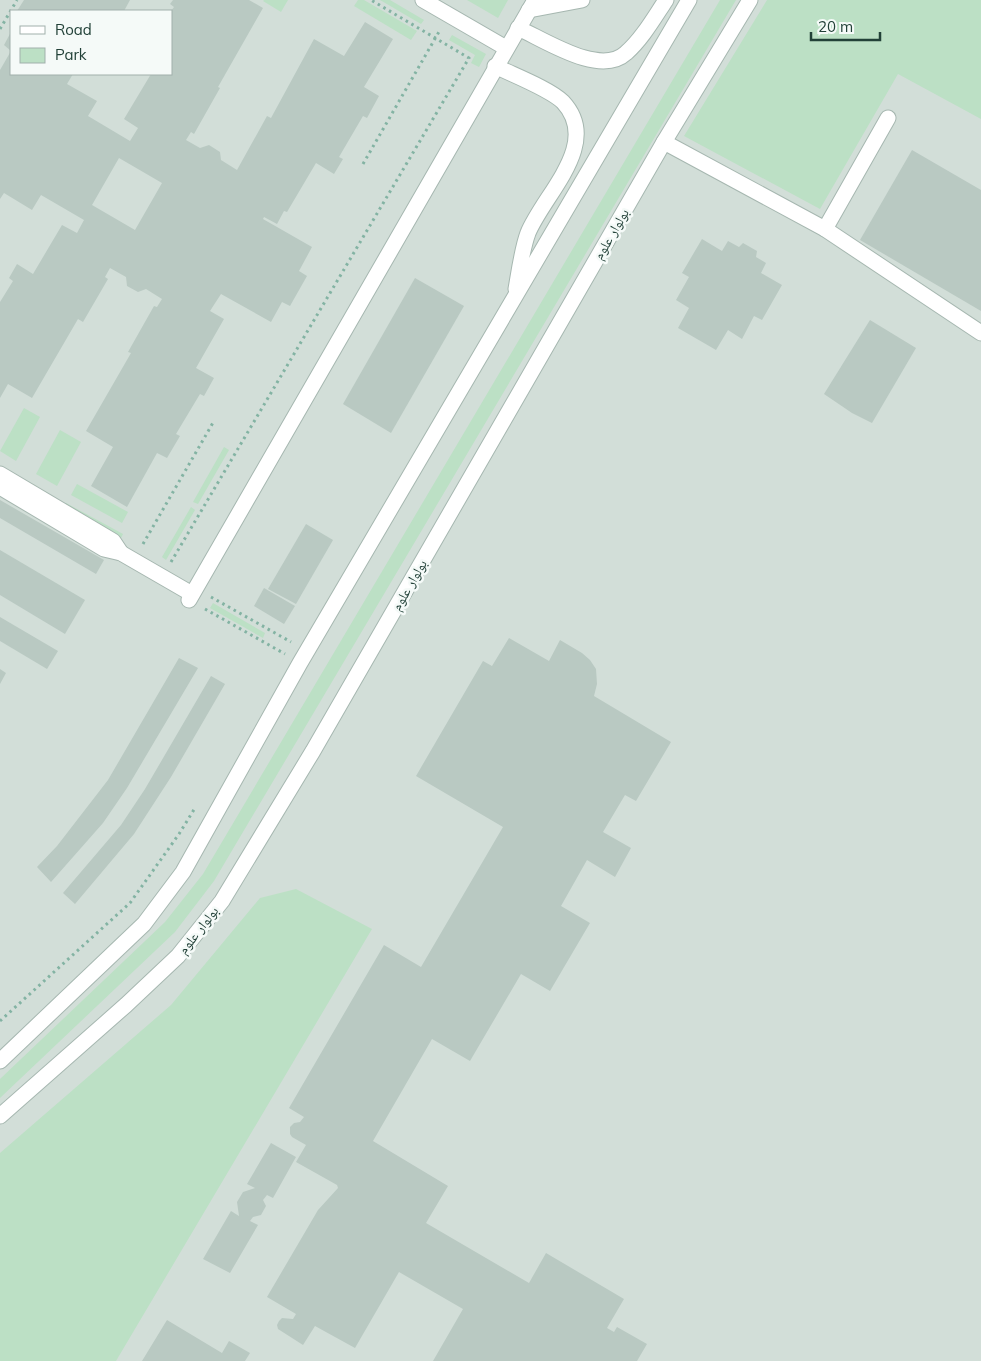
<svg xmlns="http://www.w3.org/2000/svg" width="981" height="1361" font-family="Mulish,'Noto Naskh Arabic',sans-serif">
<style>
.built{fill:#d2ded8;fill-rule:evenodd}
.green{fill:#bce0c5}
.building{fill:#b9c9c2;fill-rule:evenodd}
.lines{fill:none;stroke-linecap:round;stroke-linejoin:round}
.minor-casing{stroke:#a6b7b0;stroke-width:17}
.path{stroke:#83b3a3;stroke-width:3;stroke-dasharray:2.5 4;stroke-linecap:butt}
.minor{stroke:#fff;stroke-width:15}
.labels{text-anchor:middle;stroke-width:5;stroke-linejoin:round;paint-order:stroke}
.street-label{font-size:14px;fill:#224138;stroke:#f5faf8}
</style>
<rect width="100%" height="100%" fill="#e4eee9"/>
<path class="built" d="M0,0h981v1361h-981zM11,11h160v63h-160z"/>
<g class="green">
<polygon points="264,0 288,0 281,12 263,1"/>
<polygon points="358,0 364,0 417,31 411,40 354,6"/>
<polygon points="380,0 390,0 424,20 421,24"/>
<polygon points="467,0 508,0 498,18"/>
<polygon points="720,0 736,0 214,881 175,932 0,1098 0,1079 165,922 203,874"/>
<polygon points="767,0 981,0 981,119 898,74 820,209 684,136"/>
<polygon points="452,35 486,54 479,67 471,63 475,55 449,40"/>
<polygon points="24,408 40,417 16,461 0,451"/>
<polygon points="60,430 81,442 57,486 36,474"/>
<polygon points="224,447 229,450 198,504 193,502"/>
<polygon points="77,484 128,512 122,523 71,495"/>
<polygon points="66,503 123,534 121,538 64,507"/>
<polygon points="191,507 195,510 166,560 162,557"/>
<polygon points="213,603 265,633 263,638 210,608"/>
<polygon points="296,889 372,929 116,1361 0,1361 0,1153 171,1005 260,898"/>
</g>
<g class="building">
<polygon points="24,0 130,0 124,11 17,11"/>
<path d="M173,0h76l14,8 -45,79 2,1 -26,46 -3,-2 -5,8 14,8 9,-3 11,7 1,8 16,10 30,-54 4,2 43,-79 30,17 21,-34 28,17 -29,48 15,9 -12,22 -4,-2 -24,41 4,2 -9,15 -18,-11 -29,49 -3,-1 -7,13 -13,-7 -1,2 49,28 -13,24 8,5 -17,30 -8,-4 -11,20 -50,-28 -11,17 14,8 -28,49 18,10 -10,18 -4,-2 -24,40 4,2 -13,22 -10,-5 -30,54 -36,-21 22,-39 -27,-16 45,-78 -3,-1 26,-46 3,1 5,-8 -16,-10 -8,3 -11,-6 -1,-9 -16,-9 -5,9 3,2 -25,43 -5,-3 -46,79 -24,-14 -8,14v-96l13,-21 -4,-3 8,-14 16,10 29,-49 15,8 7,-13 -43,-25 -9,15 -28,-17 -4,6v-129l11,-19v23h62l-6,10 30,17 -9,15 42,25 8,-13 -14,-9 27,-45h20v-63l3,-4 -4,-3zM119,158l43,25 -27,47 -43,-25z"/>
<polygon points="11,32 11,51 4,45"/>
<polygon points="912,150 981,190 981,311 860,240"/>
<polygon points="702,239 722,251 728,241 739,247 743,243 757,251 756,257 766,263 761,273 782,285 762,320 754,316 742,339 728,330 716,350 678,328 689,308 676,300 689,277 682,273"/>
<polygon points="415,278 464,306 391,433 343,404"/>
<polygon points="870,320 916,348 872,423 852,413 824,394"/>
<polygon points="0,500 104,560 96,574 0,518"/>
<polygon points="306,524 333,540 296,604 268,589"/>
<polygon points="0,550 85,600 65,634 0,595"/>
<polygon points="264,588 295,606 284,624 254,606"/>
<polygon points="0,617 58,651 47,669 0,641"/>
<polygon points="509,638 549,661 560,640 582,653 590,660 596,669 597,684 594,696 671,742 636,801 625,795 603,832 631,848 615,877 587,860 561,906 590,923 550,991 521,974 470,1061 432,1039 373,1141 448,1186 426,1223 529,1283 546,1253 624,1299 607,1328 614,1332 617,1327 647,1344 637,1361 433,1361 463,1309 399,1272 355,1348 315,1326 303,1345 278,1329 277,1325 279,1321 282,1318 293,1319 296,1314 267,1297 318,1210 338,1188 337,1185 296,1162 306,1145 292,1137 290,1134 290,1127 294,1123 300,1122 304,1117 289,1108 384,945 421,967 503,827 416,776 483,661 492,666"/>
<polygon points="179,658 198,668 127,788 103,823 51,882 37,867 57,846 108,780"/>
<polygon points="0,669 6,673 0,684"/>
<polygon points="211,676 225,684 171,777 134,834 75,904 63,893 121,825 145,789"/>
<polygon points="271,1143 296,1157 273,1198 267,1195 263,1200 266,1206 261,1215 253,1217 250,1221 258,1225 230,1273 203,1259 231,1211 239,1216 237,1202 243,1192 255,1188 247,1184"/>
<polygon points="167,1320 222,1353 229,1341 250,1353 245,1361 142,1361"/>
</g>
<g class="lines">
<defs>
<g id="minor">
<polyline points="423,0 506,48"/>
<polyline points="529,10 582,0"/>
<path d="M518,28c27,12 82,49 108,25 16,-14 28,-35 40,-53"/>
<path d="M495,66c18,9 55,23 68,36 39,42 -19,92 -35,131 -6,16 -9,39 -12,56"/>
<polyline points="664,142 825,229 888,118"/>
<polyline points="825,229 981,333"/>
<polyline points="0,474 113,541 121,553"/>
<polyline points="0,487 104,549 121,553 192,594"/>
<polyline points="189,600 535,0"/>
<polyline points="0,1061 144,924 183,872 300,663 689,0"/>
<polyline points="0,1116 126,1005 178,956 222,901 313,751 664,142 750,0"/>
</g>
</defs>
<use href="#minor" class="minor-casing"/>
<g class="path">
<polyline points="0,29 17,0"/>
<polyline points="363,164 440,30"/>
<polyline points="143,544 214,421"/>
<polyline points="171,562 469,58 371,0"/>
<polyline points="211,597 291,642"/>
<polyline points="205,609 285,654"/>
<polyline points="0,1021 130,903 179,834 195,808"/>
</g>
<use href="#minor" class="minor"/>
</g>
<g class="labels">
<g class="street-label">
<text transform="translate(611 234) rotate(-60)" y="5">بولوار علوم</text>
<text transform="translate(409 585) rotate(-60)" y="5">بولوار علوم</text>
<text transform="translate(198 930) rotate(-52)" y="5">بولوار علوم</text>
</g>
</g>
<rect x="10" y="10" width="162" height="65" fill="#f5faf8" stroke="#a1b0ab"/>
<rect x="20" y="26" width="25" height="8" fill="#ffffff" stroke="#a1b0ab"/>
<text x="55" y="35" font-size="15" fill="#224138">Road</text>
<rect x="20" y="48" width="25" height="15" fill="#bce0c5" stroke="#a1b0ab"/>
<text x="55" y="60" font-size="15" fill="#224138">Park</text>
<path d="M811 32v8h69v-8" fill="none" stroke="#224138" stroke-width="2.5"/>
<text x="818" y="32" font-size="15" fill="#224138" stroke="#f5faf8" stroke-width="4" paint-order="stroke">20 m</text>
</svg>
